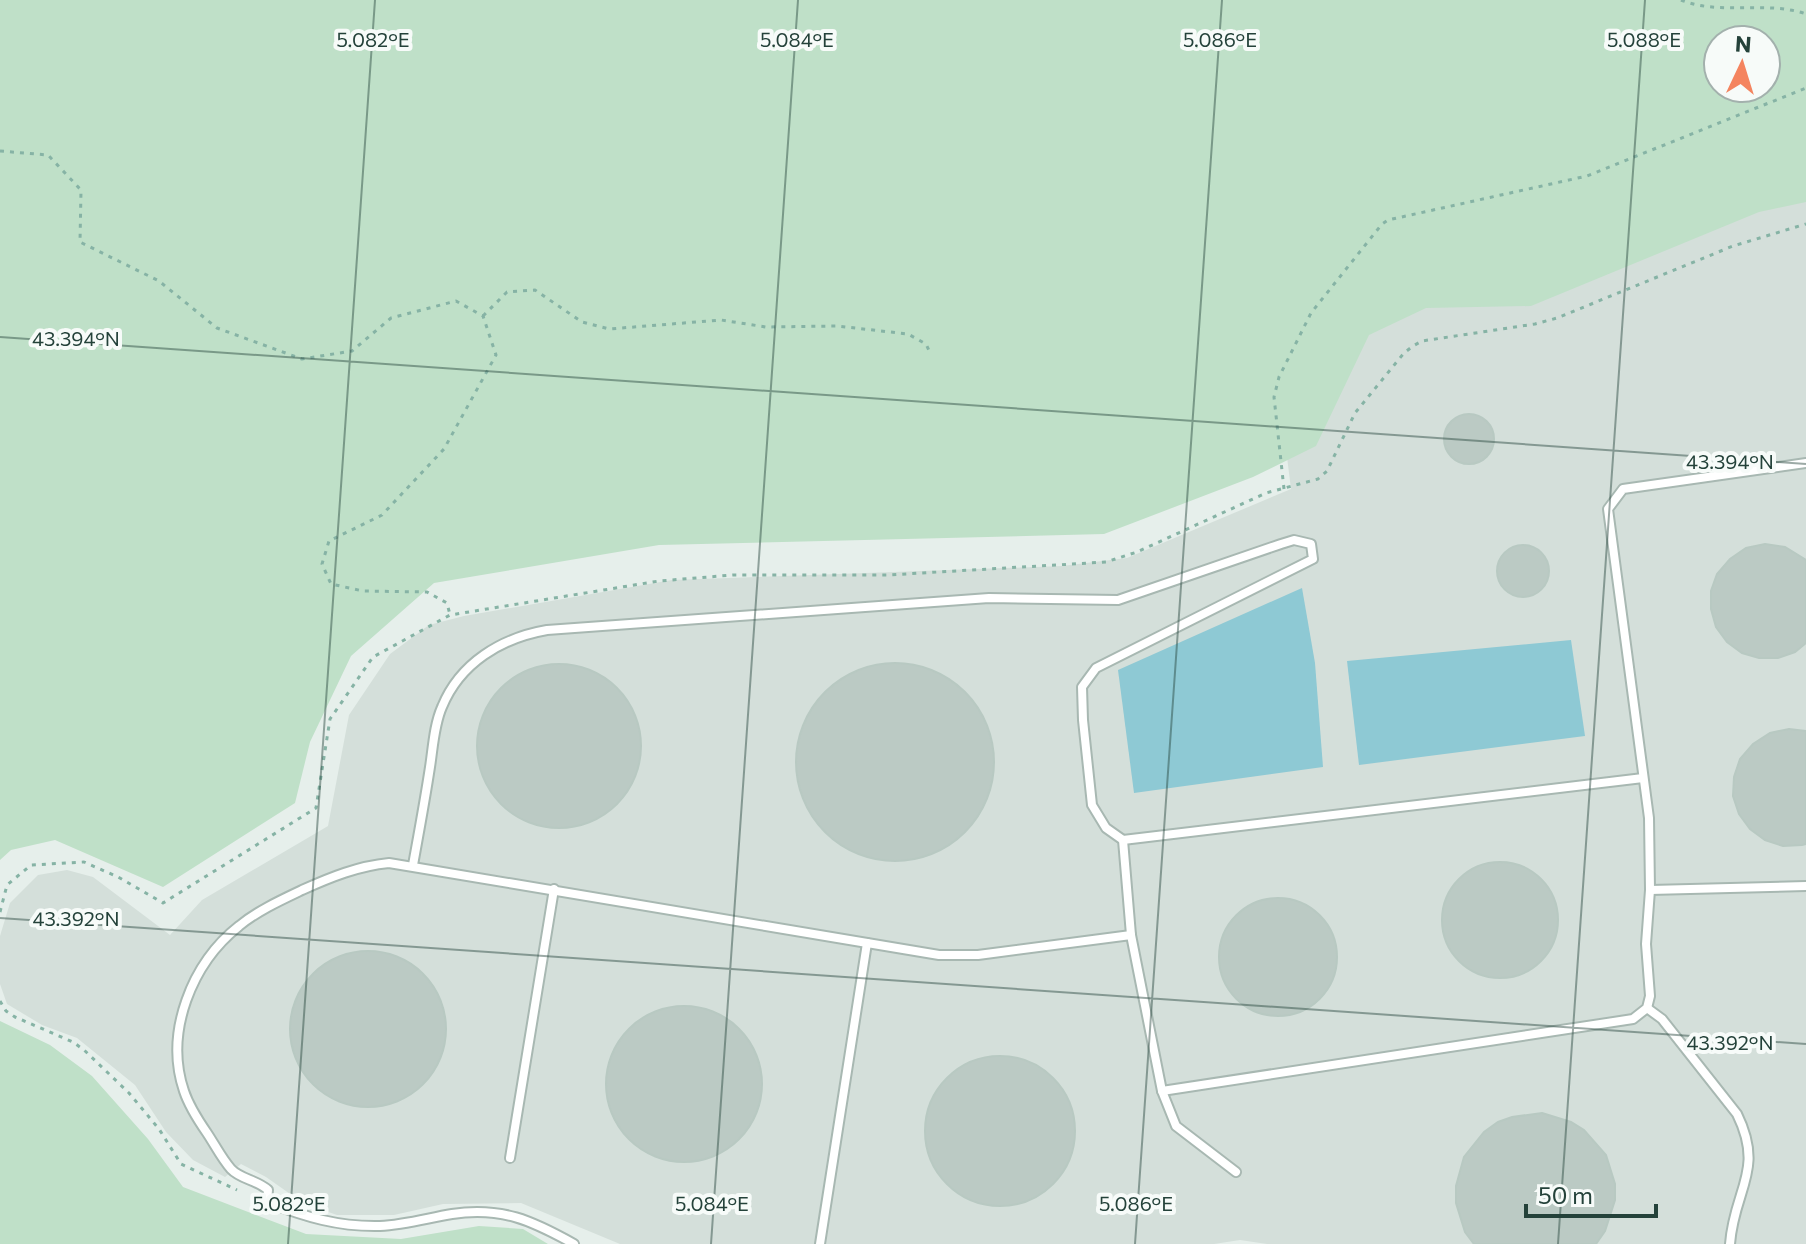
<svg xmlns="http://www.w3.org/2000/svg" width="1806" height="1244" font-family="Commissioner,sans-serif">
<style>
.built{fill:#d4dfda}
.green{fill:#bfe0c8;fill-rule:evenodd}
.water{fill:#8ec9d4}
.building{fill:#bbcac4;stroke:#b8c9c2;stroke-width:2}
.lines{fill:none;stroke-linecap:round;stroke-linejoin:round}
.lane-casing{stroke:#a8b8b2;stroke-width:12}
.path{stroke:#86b3a5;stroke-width:3;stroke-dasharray:4 6;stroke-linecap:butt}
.lane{stroke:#fff;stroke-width:8}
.ticks{fill:none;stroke:#24423a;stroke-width:2;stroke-opacity:0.45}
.ticks-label{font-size:20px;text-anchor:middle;fill:#24423a;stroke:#f7fbf9;stroke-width:8;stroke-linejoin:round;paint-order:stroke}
</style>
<rect width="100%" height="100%" fill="#e6efeb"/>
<polygon class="built" points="1806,96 1806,1244 1267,1244 1240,1240 1214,1244 620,1244 521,1203 443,1204 394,1215 337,1215 303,1203 266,1177 241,1164 225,1177 193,1160 166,1132 135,1085 77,1038 42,1025 7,1004 0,984 0,936 10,903 38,875 67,870 93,877 170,935 202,900 328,826 349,715 390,654 429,625 464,616 672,580 1062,566 1127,558 1291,489 1279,393 1314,318"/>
<g class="green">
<path d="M0,0h1806v202l-47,10 -228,94 -105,2 -57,27 -53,111 -63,31 -149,57 -445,11 -225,38 -83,73 -41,86 -15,61 -132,84 -108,-47 -44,10 -11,10zM1766,40v48h-48v-48z"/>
<polygon points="0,1021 50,1045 92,1076 148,1139 183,1187 306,1234 401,1239 479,1226 523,1229 548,1244 0,1244"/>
</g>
<g class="water">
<polygon points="1302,588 1315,663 1323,767 1134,793 1118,670"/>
<polygon points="1571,640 1585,736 1359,765 1347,661"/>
</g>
<g class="building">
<circle cx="1469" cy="439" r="25"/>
<polygon points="1765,544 1785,547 1806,560 1806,643 1795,652 1778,658 1759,658 1742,653 1727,642 1716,627 1711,609 1711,591 1717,574 1730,559 1746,548"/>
<circle cx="1523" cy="571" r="26"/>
<circle cx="895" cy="762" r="99"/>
<circle cx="559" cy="746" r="82"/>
<polygon points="1789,729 1806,731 1806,844 1802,845 1783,846 1765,840 1750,829 1739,814 1733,796 1734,777 1740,759 1753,744 1770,733"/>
<circle cx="1500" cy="920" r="58"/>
<circle cx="1278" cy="957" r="59"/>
<circle cx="368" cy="1029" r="78"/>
<circle cx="684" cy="1084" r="78"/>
<circle cx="1000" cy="1131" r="75"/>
<polygon points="1542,1113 1571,1122 1584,1130 1606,1155 1615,1184 1615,1200 1605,1231 1596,1244 1474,1244 1465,1232 1456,1203 1456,1186 1464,1157 1484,1132 1498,1122 1512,1117"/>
</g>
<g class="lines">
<defs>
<g id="lane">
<polyline points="1123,840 1643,778"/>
<path d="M413,865c6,-33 12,-65 17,-98 3,-19 4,-42 12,-60 18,-44 59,-69 105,-77l442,-32 129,2 163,-56 13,-4 17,4 2,15 -217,109 -14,19 1,33 9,85 14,23 17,12 8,95 31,156 14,35 60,46"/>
<polyline points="1650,890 1806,886"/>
<path d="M1647,1008l15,11 75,95c28,57 -3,75 -7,130"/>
<polyline points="1162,1091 1633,1019 1647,1008 1650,996 1646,944 1650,890 1649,818 1608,509 1623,489 1806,463"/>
<polyline points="510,1158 554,889"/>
<path d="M574,1244c-41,-23 -73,-38 -122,-30 -24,4 -47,11 -72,12 -41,1 -75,-9 -113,-24l1,-12c-11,-10 -28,-11 -37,-21 -9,-10 -16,-24 -24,-36 -9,-13 -18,-27 -23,-42 -20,-59 8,-128 55,-165 18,-15 42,-26 63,-36 29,-13 56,-24 87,-27l550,92h39l153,-20"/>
<polyline points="820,1244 867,943"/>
</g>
</defs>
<use href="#lane" class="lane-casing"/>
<g class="path">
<path d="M1681,0c39,16 85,0 125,14"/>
<polyline points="0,151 48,155 81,190 80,242 159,281 217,328 302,359 352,351 391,318 456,301 483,316 496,355 444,449 382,515 329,541 322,564 331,584 363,591 427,592 447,603 450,615"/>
<polyline points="483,316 507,292 535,290 582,322 609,329 721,320 766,327 837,326 908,334 926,344 931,355"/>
<polyline points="1284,489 1274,397 1279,377 1311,313 1382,224 1388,220 1587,176 1806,88"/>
<polyline points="0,912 7,885 31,865 84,862 118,877 163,903 316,808 330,719 373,657 450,615 659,581 733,575 888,575 1106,562 1137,552 1266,493 1318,479 1327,471 1355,413 1404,353 1413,346 1422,341 1535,324 1557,318 1733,246 1806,224"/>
<polyline points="0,1001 6,1011 15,1017 73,1042 84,1050 129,1093 159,1129 181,1164 237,1190"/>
</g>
<use href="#lane" class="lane"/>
</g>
<path class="ticks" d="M0,337l1806,127M0,918l1806,126M288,1244l87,-1244M711,1244l87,-1244M1135,1244l87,-1244M1558,1244l87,-1244"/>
<g class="ticks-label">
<text x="373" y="47">5.082°E</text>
<text x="797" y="47">5.084°E</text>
<text x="1220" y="47">5.086°E</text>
<text x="1644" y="47">5.088°E</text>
<text x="76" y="346">43.394°N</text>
<text x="1730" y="469">43.394°N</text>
<text x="76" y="926">43.392°N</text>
<text x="1730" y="1050">43.392°N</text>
<text x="289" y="1211">5.082°E</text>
<text x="712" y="1211">5.084°E</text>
<text x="1136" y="1211">5.086°E</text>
</g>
<g transform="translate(1742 64) rotate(4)"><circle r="38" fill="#f7fbf9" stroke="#a3b1ad" stroke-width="2"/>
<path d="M0-6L14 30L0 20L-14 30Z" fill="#f4845f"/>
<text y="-12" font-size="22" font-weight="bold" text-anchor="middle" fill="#24423a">N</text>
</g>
<path d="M1526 1204v12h130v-12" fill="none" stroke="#24423a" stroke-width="4"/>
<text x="1538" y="1204" font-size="24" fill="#24423a" stroke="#f7fbf9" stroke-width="6" paint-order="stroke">50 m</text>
</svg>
